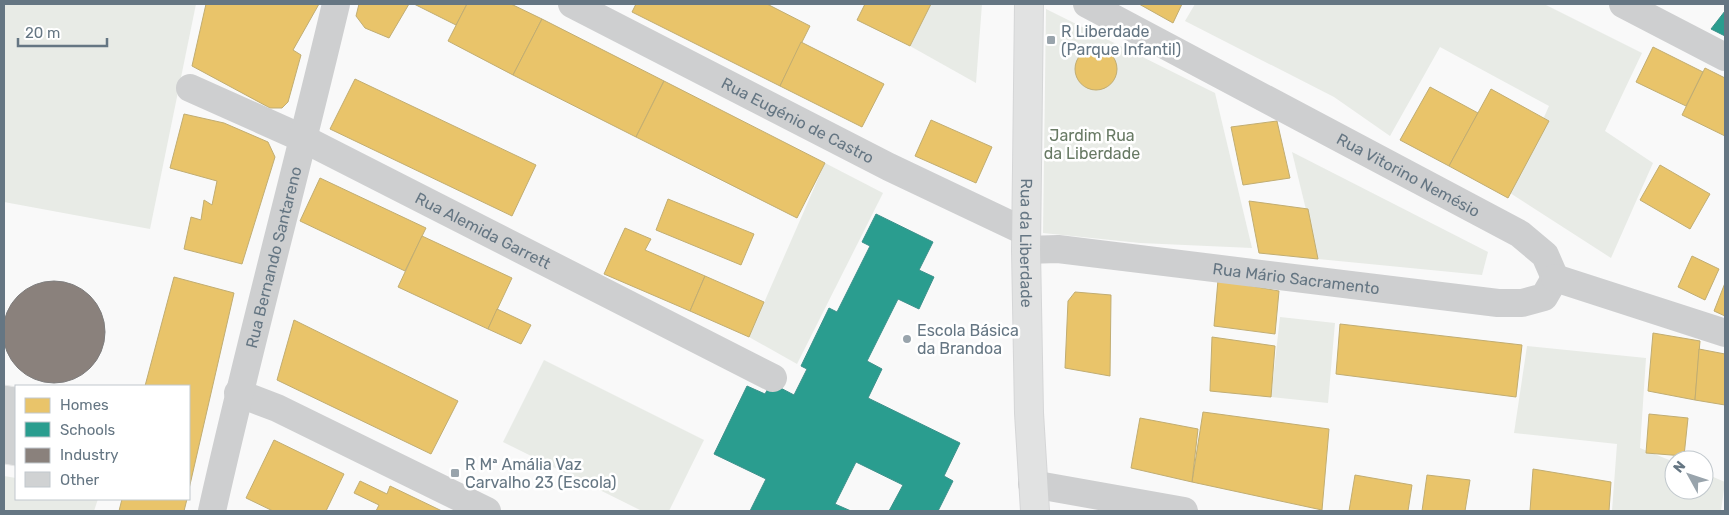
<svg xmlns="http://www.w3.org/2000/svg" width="1729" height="515" font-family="Rubik,sans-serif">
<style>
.green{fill:#e8ebe6}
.homes{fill:#e9c46a;stroke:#c1ad72}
.schools{fill:#2a9d8f;stroke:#3c918b}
.industry{fill:#8a817c;stroke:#7f7e7e}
.building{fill:#d0d2d3;stroke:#e8e8e8}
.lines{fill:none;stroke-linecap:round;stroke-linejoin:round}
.secondary-casing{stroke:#d5d6d7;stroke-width:30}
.street{stroke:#cecfd0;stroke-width:28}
.secondary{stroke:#e1e2e2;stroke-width:28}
.poi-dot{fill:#99a4ac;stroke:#fff;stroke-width:2}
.labels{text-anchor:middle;stroke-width:5;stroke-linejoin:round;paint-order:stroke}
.poi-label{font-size:16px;fill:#657683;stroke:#fff;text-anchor:start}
.street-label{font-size:16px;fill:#657683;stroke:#fff}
.park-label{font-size:16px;fill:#687a64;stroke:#fff}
</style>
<rect width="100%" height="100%" fill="#f9f9f9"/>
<g class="green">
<polygon points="4,4 196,4 150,229 4,202"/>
<polygon points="931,4 982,4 976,83 910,46"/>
<polygon points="1195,4 1544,4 1642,53 1605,131 1653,163 1611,258 1510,193 1549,106 1440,47 1390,136 1334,97 1185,21"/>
<polygon points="1046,9 1215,93 1252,248 1140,243 1043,233"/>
<polygon points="1292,152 1488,252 1482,275 1318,259"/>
<polygon points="825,163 883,193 797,364 749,337"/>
<polygon points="1280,317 1335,323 1328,403 1271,397"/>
<polygon points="1527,346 1646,358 1640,448 1674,462 1674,490 1704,490 1704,473 1725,482 1721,511 1612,511 1617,444 1514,433"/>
<polygon points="544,360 704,440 669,511 642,511 503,442"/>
<polygon points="4,476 16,478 16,499 98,499 94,511 4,511"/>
</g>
<g class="homes">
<polygon points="206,4 319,4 293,50 301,55 288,102 282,108 270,108 192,66"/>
<polygon points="359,4 409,4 389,38 365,28 356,16"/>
<polygon points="414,4 467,4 456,25"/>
<polygon points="467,4 511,4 542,19 513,75 448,41"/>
<polygon points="636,4 767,4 810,26 780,86 632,12"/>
<polygon points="865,4 931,4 910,46 857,20"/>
<polygon points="1139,4 1182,4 1173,23"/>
<polygon points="542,19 664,81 636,137 513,75"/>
<polygon points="801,42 884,84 862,127 780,86"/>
<polygon points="1653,47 1703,72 1686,106 1636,82"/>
<circle cx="1096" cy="69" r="21"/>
<polygon points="1705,68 1725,78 1725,136 1682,115"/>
<polygon points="355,79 536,165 512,216 330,129"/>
<polygon points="664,81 825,163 797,218 636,137"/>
<polygon points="1430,87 1478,113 1449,166 1400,140"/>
<polygon points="1491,89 1549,121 1508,198 1449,166"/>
<polygon points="184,114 224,123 268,142 275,157 242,264 184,249 191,217 201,220 204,200 212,205 217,181 170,168"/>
<polygon points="931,120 992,147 976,183 915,156"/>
<polygon points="1277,121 1290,178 1243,185 1231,127"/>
<polygon points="1660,165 1710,194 1690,229 1640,200"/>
<polygon points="320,178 426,228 405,271 300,221"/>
<polygon points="668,199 754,234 741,265 656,230"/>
<polygon points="1249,201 1308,209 1318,259 1259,253"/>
<polygon points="625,228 651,239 645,250 705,276 690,311 604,274"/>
<polygon points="422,236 512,278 488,329 398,287"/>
<polygon points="1692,256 1719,269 1705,300 1678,287"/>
<polygon points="705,276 764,302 749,337 690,311"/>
<polygon points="174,277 234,293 189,489 189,386 145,386"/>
<polygon points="1218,280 1279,291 1275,334 1214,326"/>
<polygon points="1725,283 1725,316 1714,311"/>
<polygon points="1075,292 1111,295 1110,376 1065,368 1068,301"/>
<polygon points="497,309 531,325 521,344 488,329"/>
<polygon points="294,320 458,401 431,454 277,380"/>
<polygon points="1340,324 1522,345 1516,397 1336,374"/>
<polygon points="1653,333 1700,341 1695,400 1648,391"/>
<polygon points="1212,337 1275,346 1271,397 1210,391"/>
<polygon points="1699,349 1725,354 1725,405 1695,400"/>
<polygon points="1203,412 1329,429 1322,510 1192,482"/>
<polygon points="1649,414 1688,418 1684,456 1646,453"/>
<polygon points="1140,418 1198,429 1192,482 1131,468"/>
<polygon points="274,440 344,474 326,511 273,511 246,498"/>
<polygon points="1533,469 1611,482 1609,511 1530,511"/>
<polygon points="1355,475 1412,485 1408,511 1349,511"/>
<polygon points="1427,475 1470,480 1465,511 1422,511"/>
<polygon points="360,481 387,494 390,486 442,511 376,511 379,505 354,493"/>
<polygon points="122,499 187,499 184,511 119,511"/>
</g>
<g class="schools">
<polygon points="1725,11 1725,36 1711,29"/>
<polygon points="876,214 933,242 919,270 934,277 919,309 898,299 867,361 882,369 868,398 960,443 944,476 953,481 938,511 889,511 903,485 856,462 835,504 851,511 750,511 766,479 714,454 747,386 765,394 771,383 794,395 807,369 801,366 829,308 837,312 870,246 862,242"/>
</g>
<circle class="industry" cx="54" cy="332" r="51"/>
<polygon class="building" points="4,385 16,387 16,466 4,464"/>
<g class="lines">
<defs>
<g id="secondary">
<path id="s6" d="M1029,4l-3,246 3,163 6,98"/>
</g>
</defs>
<use href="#secondary" class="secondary-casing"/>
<g class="street">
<path id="s1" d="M572,4l317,163 137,65"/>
<path id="s2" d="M1087,4l433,230 25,21 10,23"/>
<polyline points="1623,4 1725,57"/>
<path id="s3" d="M190,88l114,51 469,239"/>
<path id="s4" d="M1026,250l32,-1 440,54h24l22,-6 11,-19"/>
<polyline points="1555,278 1725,333"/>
<polyline points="238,393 277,408 487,511"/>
<polyline points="1032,484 1184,511"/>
<path id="s5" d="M212,511c38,-170 84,-338 124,-507"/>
</g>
<use href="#secondary" class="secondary"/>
</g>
<g class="poi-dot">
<rect x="1046" y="35" width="10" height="10" rx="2.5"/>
<circle cx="907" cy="339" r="5"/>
<rect x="450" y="468" width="10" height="10" rx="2.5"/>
</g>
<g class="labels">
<g class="poi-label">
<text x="1061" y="37">R Liberdade<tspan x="1061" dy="18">(Parque Infantil)</tspan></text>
<text x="917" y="336">Escola Básica<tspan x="917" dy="18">da Brandoa</tspan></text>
<text x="465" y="470">R Mª Amália Vaz<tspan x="465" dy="18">Carvalho 23 (Escola)</tspan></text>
</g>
<g class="street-label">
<text dy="6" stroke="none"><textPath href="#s1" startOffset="254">Rua Eugénio de Castro</textPath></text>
<text dy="6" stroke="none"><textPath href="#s2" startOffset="364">Rua Vitorino Nemésio</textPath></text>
<text dy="6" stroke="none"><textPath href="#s3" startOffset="326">Rua Alemida Garrett</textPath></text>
<text dy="6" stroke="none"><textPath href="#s6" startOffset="239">Rua da Liberdade</textPath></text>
<text dy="6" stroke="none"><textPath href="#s5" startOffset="261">Rua Bernando Santareno</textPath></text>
<text dy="6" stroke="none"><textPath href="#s4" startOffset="272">Rua Mário Sacramento</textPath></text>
</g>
<g class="park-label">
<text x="1092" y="141">Jardim Rua<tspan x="1092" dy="18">da Liberdade</tspan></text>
</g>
</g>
<rect width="1729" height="515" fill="none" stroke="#657683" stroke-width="10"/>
<rect x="15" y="385" width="175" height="115" fill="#ffffff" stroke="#c1c8cd"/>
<rect x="25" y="398" width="25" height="15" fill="#e9c46a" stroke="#c1c8cd"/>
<text x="60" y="410" font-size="15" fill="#657683">Homes</text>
<rect x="25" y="422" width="25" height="15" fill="#2a9d8f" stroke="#c1c8cd"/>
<text x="60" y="435" font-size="15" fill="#657683">Schools</text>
<rect x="25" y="448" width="25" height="15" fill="#8a817c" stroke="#c1c8cd"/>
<text x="60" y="460" font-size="15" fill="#657683">Industry</text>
<rect x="25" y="472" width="25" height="15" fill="#d0d2d3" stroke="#c1c8cd"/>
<text x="60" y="485" font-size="15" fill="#657683">Other</text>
<g transform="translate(1689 475) rotate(310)"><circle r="24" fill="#ffffff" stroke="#c1c8cd"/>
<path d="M0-4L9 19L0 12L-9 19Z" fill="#99a4ac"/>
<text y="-8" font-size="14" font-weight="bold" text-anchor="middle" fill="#657683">N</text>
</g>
<path d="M18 38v8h89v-8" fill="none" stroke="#657683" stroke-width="2.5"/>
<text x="25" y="38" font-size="15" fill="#657683" stroke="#ffffff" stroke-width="4" paint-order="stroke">20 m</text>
</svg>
